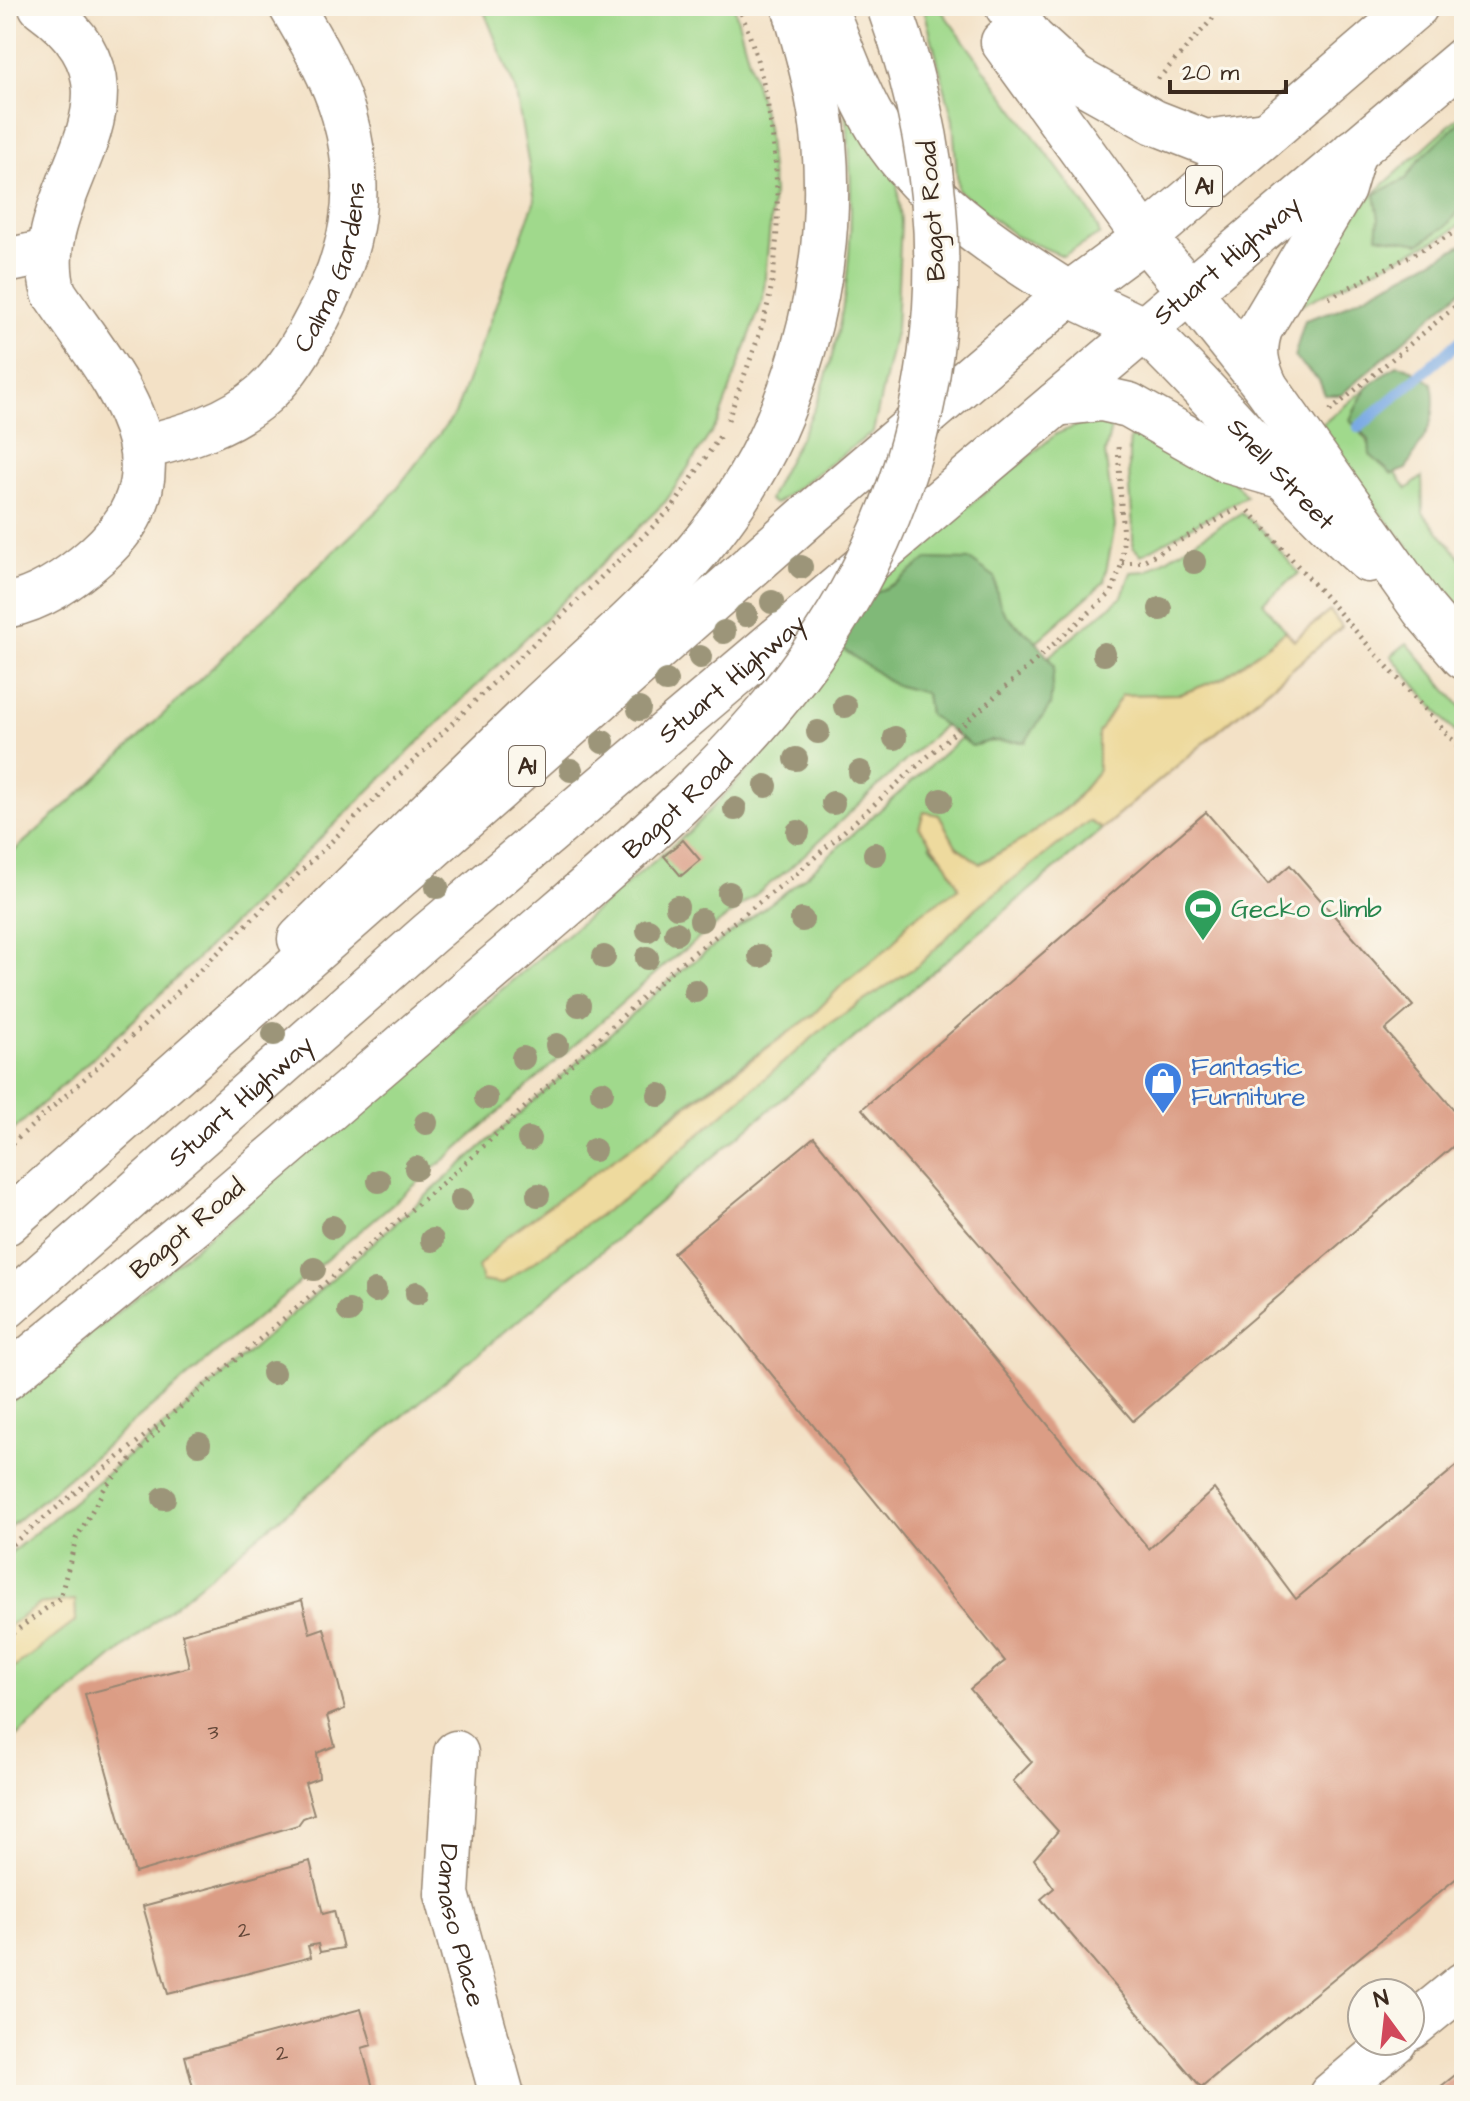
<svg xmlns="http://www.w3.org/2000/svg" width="1470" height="2101" font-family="'Architects Daughter',sans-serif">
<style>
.green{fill:#a0d98c;stroke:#6e8255;stroke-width:2}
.forest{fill:#80b978;stroke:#5e724b;stroke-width:2}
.sand{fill:#eeda9e;stroke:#94825e;stroke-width:2}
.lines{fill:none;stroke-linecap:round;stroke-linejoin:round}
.stream{stroke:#7aaae4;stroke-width:12}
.building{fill:#db9d85}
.street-casing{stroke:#978672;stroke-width:47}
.secondary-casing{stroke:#978672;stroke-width:47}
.highway-casing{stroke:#978672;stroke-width:47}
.path{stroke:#978672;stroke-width:5;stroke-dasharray:2 6;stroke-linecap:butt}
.street{stroke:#fff;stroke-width:44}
.secondary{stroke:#fff;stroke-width:44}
.highway{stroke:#fff;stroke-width:44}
.secondary-bridge-casing{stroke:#978672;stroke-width:47;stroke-linecap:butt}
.secondary-bridge{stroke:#fff;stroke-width:44}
.tree{fill:#9c9579}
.labels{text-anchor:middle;stroke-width:6;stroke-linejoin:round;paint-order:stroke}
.number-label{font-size:22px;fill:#634738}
.shield{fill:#fbf7ec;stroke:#75685c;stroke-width:2}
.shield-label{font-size:24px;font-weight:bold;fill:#3b2a1e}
.street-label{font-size:26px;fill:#3b2a1e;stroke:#fbf7ec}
.leisure-label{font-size:26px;fill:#27864d;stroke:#fbf7ec;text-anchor:start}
.shop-label{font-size:26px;fill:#366cbe;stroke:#fbf7ec;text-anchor:start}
</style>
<rect width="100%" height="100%" fill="#fbf7ec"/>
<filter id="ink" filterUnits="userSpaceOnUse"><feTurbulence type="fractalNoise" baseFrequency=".0125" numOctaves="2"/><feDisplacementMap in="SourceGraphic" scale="16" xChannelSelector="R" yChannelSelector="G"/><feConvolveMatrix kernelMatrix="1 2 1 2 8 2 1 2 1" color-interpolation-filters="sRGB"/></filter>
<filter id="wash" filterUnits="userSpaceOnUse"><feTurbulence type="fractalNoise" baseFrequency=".006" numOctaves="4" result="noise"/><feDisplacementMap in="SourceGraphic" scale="32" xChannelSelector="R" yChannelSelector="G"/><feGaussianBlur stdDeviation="1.8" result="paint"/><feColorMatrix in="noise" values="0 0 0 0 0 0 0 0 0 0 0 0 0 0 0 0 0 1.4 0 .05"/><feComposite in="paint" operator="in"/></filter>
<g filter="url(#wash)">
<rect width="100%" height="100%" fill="#f3e1c6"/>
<g class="green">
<polygon points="482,6 734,6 767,127 773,193 763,299 718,422 666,501 135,1019 6,1137 6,858 89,785 386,502 455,414 535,200 515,88"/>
<polygon points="924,9 941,10 1092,215 1100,234 1063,256 1015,236 958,190 953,120"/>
<path d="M845,102l52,80 4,40 -5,106 -23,104 -98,72 -6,-4c14,-35 36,-66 49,-100 36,-95 38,-198 27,-298z"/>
<polygon points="1464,112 1456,128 1420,159 1406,179 1375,194 1379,218 1378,236 1420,243 1447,225 1464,204 1464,222 1446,235 1299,306 1342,230 1371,196"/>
<path d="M1366,388l-16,32c16,17 26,37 42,53l3,-1 12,17 15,-12 1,36 41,49v52l-151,-182z"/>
<path d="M1098,417l15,2 -8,34 10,73 -11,56 -68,60c-25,-28 -38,-19 -42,-64l-67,-19 -31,24 -27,13 21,-25 166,-137z"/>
<path d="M1132,424l102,57 12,15 -105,59 -8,-8c1,-42 -9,-81 -1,-123z"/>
<polygon points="1241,513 1262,530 1299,573 1263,602 1286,631 1223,678 1181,694 1122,695 1099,733 1098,772 1070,805 1026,838 979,864 956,846 939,815 930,845 947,864 960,888 909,921 893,944 842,985 813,1015 686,1104 606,1167 502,1284 628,1195 827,1025 920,964 977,907 1089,820 1102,829 590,1261 6,1745 6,1674 76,1620 75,1600 40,1604 6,1628 6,1557 181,1412 681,971 800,881 961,738 972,746 990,741 1026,742 1054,666 1048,657 1122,597 1131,572 1147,571"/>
<polygon points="1407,643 1464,710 1464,743 1391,656"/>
<polygon points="837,645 895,685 926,693 929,714 944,725 789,869 667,963 449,1156 6,1530 6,1406 690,831 784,732 816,690"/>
</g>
<g class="forest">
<polygon points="1464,118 1464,204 1447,225 1420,243 1377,236 1379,218 1375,194 1406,179 1420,159"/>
<polygon points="1464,244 1464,288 1341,395 1325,395 1319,380 1294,357 1305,320 1339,309"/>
<path d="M1397,365l10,2 25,16c8,39 -9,54 -26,86l-14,5 -22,-19 -1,-15 -19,-20 16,-32z"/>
<path d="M927,559l44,1 24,17c2,33 9,39 34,58 10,8 17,21 25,31l-4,40 -25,36 -35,-1 -18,5 -43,-32 -3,-21 -31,-8 -58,-40 32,-49 27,-13z"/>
</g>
<g class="sand">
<polygon points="1330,611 1342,627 1102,829 1089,821 977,907 920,964 827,1025 628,1195 502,1284 482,1281 478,1267 506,1237 813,1015 842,985 893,944 909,921 959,888 947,864 919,827 924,812 939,815 956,846 980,864 1026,838 1071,805 1098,772 1098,733 1122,695 1181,694 1223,678 1286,631 1294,640"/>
<polygon points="75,1600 76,1621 6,1674 6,1628 40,1604"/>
</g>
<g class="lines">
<polyline class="stream" points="1359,427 1464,338"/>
</g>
<g id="blocks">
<g class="building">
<polygon points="1206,812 1268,884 1290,865 1413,1006 1385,1030 1464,1121 1464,1137 1133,1421 862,1109"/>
<polygon points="683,840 700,860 681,876 664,856"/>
<polygon points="814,1137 1149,1549 1214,1489 1296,1599 1464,1460 1464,1872 1201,2087 1041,1899 1054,1888 1034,1859 1058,1831 1013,1781 1032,1762 970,1689 1005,1661 673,1253"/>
<polygon points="302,1600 310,1633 324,1628 345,1709 327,1716 335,1746 317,1753 319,1778 305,1783 314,1814 303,1818 298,1825 135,1873 85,1694 189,1667 182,1634"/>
<polygon points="310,1861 323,1914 334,1911 343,1948 320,1952 318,1944 308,1946 311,1957 168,1994 143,1906"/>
<polygon points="361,2009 372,2045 362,2048 375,2095 195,2095 185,2056"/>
<polygon points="1464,2068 1464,2095 1430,2095"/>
</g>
</g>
</g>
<g filter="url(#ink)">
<use href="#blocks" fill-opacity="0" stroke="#978672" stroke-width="2"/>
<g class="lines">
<defs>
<g id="street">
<polyline points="6,261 47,252"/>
<polyline points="1190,292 1266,387 1424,610 1464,657"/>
<path id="s1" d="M1145,330c78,74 143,159 223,230"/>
<path d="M1265,385c-9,-21 -12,-34 -5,-56l83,-140 11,-38"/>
<polyline points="1056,404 1102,399 1129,405 1228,461 1284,477"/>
<path id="s2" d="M143,447c43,-10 87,-23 121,-53 19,-17 35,-42 47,-64 40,-71 56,-134 33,-215 -11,-38 -33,-75 -53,-109"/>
<path d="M6,606c35,-7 64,-27 90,-50 102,-90 14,-179 -42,-263 -31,-105 116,-194 -13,-287"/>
<path id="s3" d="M456,1753l-9,141 55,201"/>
<polyline points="1410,2028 1464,1984"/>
<polyline points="1331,2095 1395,2041"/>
</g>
<g id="secondary">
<path d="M824,6c16,38 29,78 49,113 42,77 124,129 196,175"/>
<polyline points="1007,6 1032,39 1075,78 1154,122 1205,142 1265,134"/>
<polyline points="1003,42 1145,238"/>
<path d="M300,939c79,-78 158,-156 239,-233 58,-55 122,-108 171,-171 85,-107 126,-258 114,-393 -4,-46 -17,-92 -30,-136"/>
<polyline points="6,1378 214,1208"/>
</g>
<g id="highway">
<polyline points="1145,238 1190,292"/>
<polyline points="1069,294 1145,330"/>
<polyline points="6,1223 809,515 1069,294 1145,238 1416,6"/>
<path id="s4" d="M6,1307l424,-374 1034,-874"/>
</g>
</defs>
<use href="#street" class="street-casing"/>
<use href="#secondary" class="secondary-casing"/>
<use href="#highway" class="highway-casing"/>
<g class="path">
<polyline points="1158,79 1224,6"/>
<polyline points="1329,298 1464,228"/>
<polyline points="1330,411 1464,299"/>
<path d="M728,420c13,-39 32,-80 41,-121 18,-89 6,-210 -31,-293"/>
<polyline points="1249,511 1464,753"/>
<polyline points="1122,563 1141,562 1239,508"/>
<polyline points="6,1149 142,1027 673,507 720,436"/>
<polyline points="6,1549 178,1409 460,1168 673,969 795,875 1112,592 1122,563 1123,542 1118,445"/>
<polyline points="6,1638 60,1598 76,1539 106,1486 164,1424"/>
</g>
<use href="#street" class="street"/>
<use href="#secondary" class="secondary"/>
<use href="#highway" class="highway"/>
<defs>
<g id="secondary-bridge">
<path id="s5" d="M214,1208c101,-87 202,-173 303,-260 98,-85 200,-168 279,-272 151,-198 177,-439 93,-670"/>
</g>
</defs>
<use href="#secondary-bridge" class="secondary-bridge-casing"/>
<use href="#secondary-bridge" class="secondary-bridge"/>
</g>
<g class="tree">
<circle cx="1194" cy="562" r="12"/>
<circle cx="801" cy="567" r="12"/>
<circle cx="772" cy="602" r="12"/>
<circle cx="1160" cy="609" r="12"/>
<circle cx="746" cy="615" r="12"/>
<circle cx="724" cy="632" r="12"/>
<circle cx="1104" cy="654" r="12"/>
<circle cx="700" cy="657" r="12"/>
<circle cx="666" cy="681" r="12"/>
<circle cx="845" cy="706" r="12"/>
<circle cx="639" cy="709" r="12"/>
<circle cx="818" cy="732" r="12"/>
<circle cx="895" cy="738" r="12"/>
<circle cx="603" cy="742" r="12"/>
<circle cx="796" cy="759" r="12"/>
<circle cx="571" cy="770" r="12"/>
<circle cx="860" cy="772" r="12"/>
<circle cx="766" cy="786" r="12"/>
<circle cx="941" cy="800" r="12"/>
<circle cx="833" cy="803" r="12"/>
<circle cx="735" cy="809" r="12"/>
<circle cx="798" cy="832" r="12"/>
<circle cx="875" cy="854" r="12"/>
<circle cx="437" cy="887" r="12"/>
<circle cx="729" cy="893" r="12"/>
<circle cx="677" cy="907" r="12"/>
<circle cx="701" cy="920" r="12"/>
<circle cx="802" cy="920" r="12"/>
<circle cx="648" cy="930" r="12"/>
<circle cx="676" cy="933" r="12"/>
<circle cx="760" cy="956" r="12"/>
<circle cx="604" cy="957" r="12"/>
<circle cx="647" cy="958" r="12"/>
<circle cx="695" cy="991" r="12"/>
<circle cx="579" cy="1005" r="12"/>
<circle cx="274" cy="1034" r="12"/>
<circle cx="557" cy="1045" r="12"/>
<circle cx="523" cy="1058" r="12"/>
<circle cx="602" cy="1092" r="12"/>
<circle cx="659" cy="1095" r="12"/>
<circle cx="486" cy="1098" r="12"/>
<circle cx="426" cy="1123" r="12"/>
<circle cx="529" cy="1139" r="12"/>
<circle cx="594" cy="1150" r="12"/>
<circle cx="416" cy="1168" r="12"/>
<circle cx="379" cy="1181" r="12"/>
<circle cx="538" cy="1195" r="12"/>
<circle cx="461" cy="1200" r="12"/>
<circle cx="332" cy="1227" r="12"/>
<circle cx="432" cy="1240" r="12"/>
<circle cx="314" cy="1269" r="12"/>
<circle cx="375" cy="1291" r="12"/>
<circle cx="417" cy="1293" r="12"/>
<circle cx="349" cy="1311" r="12"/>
<circle cx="273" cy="1373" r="12"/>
<circle cx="199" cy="1444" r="12"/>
<circle cx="164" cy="1498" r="12"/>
</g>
</g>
<defs>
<symbol id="stadium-pin" viewBox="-11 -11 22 30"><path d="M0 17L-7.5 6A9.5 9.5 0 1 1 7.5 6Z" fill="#2e9e5b" stroke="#fbf7ec"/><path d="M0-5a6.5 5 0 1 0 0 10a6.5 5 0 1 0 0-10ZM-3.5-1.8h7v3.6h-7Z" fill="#fff"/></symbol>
<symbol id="shop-pin" viewBox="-11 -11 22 30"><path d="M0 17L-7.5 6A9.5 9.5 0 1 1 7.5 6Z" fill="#3f7fe0" stroke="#fbf7ec"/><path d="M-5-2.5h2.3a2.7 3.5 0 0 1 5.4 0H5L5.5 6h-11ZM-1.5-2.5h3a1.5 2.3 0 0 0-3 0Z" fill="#fff"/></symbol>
</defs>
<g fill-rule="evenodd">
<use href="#stadium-pin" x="1181" y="886" width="44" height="60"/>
<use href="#shop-pin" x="1141" y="1059" width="44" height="60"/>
</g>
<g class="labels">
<g class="number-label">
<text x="213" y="1739">3</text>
<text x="244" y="1937">2</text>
<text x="282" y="2060">2</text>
</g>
<g class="shield">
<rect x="1186" y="166" width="36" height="40" rx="6"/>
<rect x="509" y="746" width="36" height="40" rx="6"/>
</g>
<g class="shield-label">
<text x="1204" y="194">A1</text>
<text x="527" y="774">A1</text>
</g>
<g class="street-label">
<text transform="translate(931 211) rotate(-94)" y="9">Bagot Road</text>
<text dy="9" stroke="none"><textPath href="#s4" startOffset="1608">Stuart Highway</textPath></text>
<text dy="9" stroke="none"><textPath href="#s2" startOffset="280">Calma Gardens</textPath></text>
<text dy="9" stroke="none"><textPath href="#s1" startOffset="198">Snell Street</textPath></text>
<text dy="9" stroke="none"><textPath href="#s4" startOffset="960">Stuart Highway</textPath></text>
<text dy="9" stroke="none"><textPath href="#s5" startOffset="614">Bagot Road</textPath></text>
<text dy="9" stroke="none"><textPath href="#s4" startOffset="312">Stuart Highway</textPath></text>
<text transform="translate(187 1228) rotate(-40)" y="9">Bagot Road</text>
<text dy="9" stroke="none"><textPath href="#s3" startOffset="174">Damaso Place</textPath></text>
</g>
<g class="leisure-label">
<text x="1231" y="917">Gecko Climb</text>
</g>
<g class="shop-label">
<text x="1191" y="1075">Fantastic<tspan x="1191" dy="30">Furniture</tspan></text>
</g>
</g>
<rect width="1470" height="2101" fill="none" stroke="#fbf7ec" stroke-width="32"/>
<g transform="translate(1386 2017) rotate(345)"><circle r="38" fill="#fbf7ec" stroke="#aea59a" stroke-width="2"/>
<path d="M0-6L14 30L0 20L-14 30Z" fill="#d1495b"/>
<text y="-12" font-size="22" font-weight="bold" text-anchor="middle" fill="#3b2a1e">N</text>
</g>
<path d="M1170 80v12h116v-12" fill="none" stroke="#3b2a1e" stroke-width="4"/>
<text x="1182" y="80" font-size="24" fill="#3b2a1e" stroke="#fbf7ec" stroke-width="6" paint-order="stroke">20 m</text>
</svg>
